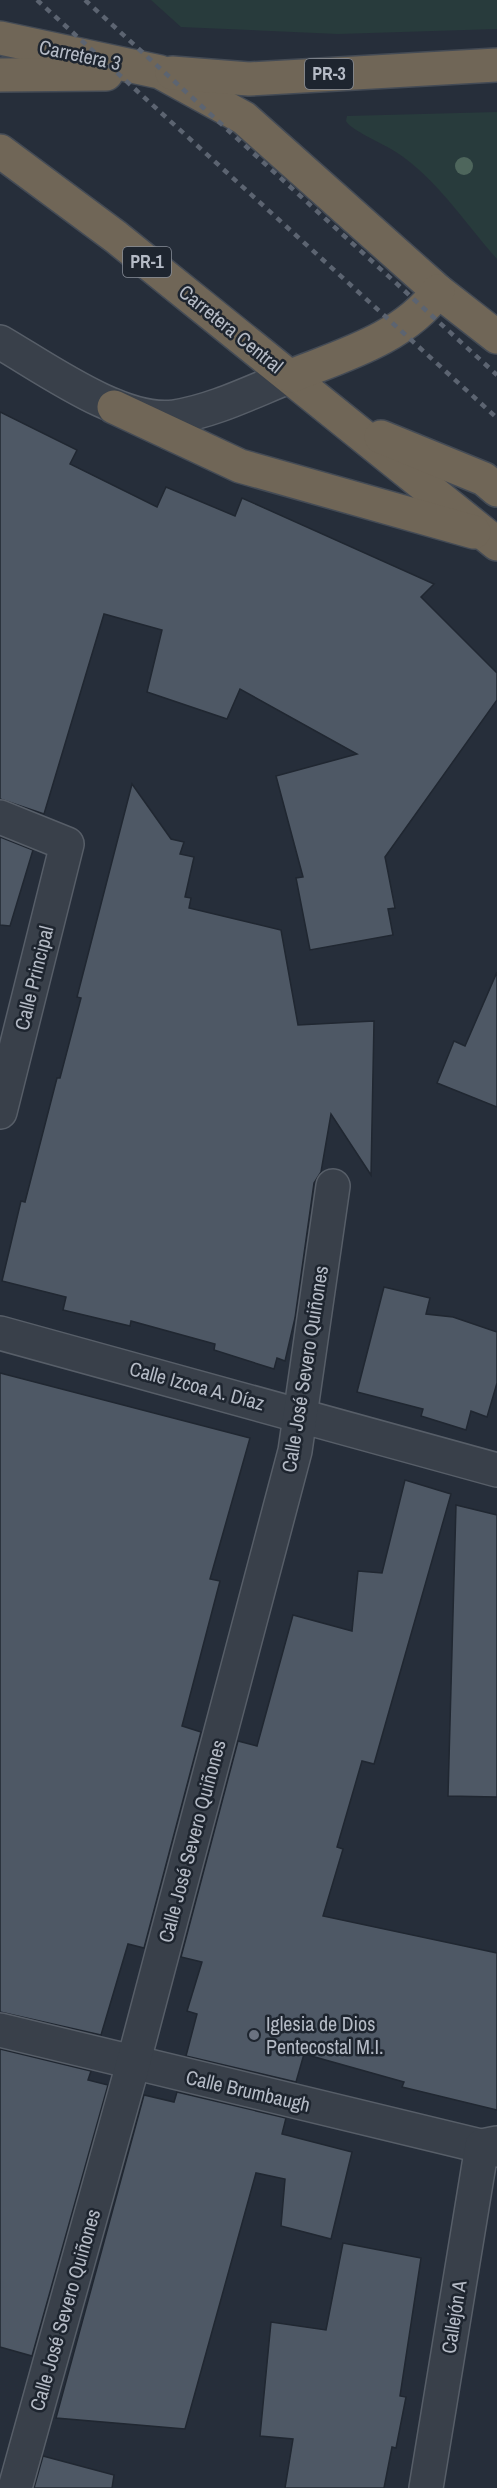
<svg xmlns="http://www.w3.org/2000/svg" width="497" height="2488" font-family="'Archivo Narrow',sans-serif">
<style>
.green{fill:#283b3c}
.building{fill:#4e5865;stroke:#202731;stroke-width:1.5}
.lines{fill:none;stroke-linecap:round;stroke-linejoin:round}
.minor-casing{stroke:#575e68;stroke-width:36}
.highway-casing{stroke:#444b55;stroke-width:36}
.minor{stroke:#39404a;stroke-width:33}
.highway{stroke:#706657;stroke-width:33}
.rail{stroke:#5c6471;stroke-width:4.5;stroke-dasharray:6 6;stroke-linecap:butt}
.tree{fill:#4e665c}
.worship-dot{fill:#6b7280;stroke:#1e252f;stroke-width:2}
.labels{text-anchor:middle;stroke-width:5;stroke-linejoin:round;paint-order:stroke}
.shield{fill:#1e252f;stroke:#888e99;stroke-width:1.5}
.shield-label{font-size:18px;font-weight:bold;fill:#b5bbc6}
.street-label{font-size:20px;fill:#b5bbc6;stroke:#1e252f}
.poi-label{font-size:20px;fill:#b5bbc6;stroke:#1e252f;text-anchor:start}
</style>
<rect width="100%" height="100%" fill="#262e3a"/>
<g class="green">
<polygon points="151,0 497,0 497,29 338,34 181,27"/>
<path d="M497,112v147c-32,-36 -60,-80 -101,-107 -12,-8 -44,-21 -50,-31l1,-5z"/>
</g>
<g class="building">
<polygon points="0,412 77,450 70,464 157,507 166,487 235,516 242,498 434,584 421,597 497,673 497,700 385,857 395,908 388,909 393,935 310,950 296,878 303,877 276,776 357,754 240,689 227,719 147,692 162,630 104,614 44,814 0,799"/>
<polygon points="132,784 171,839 184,842 180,854 194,857 185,897 191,898 189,908 281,930 298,1025 374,1021 371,1175 331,1114 321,1172 314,1183 295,1318 285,1361 277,1358 274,1369 214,1350 215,1344 131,1321 130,1326 63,1310 66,1297 2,1281 21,1201 25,1202 57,1078 60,1078 81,998 77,997"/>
<polygon points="0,837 33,850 10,926 0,925"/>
<polygon points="497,972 497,1107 437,1083 454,1041 465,1046"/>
<polygon points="384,1287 430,1298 426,1314 453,1317 497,1332 497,1383 487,1417 471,1411 466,1430 421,1416 423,1409 357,1392"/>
<polygon points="0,1373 250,1438 210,1579 220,1581 182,1726 201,1732 144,1948 128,1944 101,2035 0,2012"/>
<polygon points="405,1480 451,1494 374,1764 362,1761 337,1847 343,1849 323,1916 497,1953 497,2110 402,2087 404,2082 304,2054 296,2082 186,2056 197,2014 187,2011 202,1962 181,1957 238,1741 257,1746 293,1615 352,1631 358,1571 382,1573"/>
<polygon points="456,1505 497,1515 497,1797 448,1796"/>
<polygon points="0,2049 91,2071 88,2080 108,2085 32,2356 0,2347"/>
<polygon points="177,2092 286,2118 282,2134 352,2152 331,2239 281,2226 285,2179 256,2173 185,2429 56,2418 144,2095 174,2102"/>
<polygon points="343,2243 421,2258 400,2396 406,2397 396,2448 392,2447 384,2488 285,2488 293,2439 260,2436 271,2322 326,2330"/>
<polygon points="43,2456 114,2475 112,2488 34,2488"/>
</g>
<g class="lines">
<defs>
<g id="minor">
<path d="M0,342c45,26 122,82 174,75 40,-6 79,-26 117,-41"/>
<polyline points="0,817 67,844 0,1112"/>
<polyline points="0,1333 497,1470"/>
<polyline points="0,2030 497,2150"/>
<polyline points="15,2488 133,2064 295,1451 333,1186"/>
<polyline points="426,2488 482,2146 497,2143"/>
</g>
<g id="highway">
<polyline points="0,38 160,72 244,118 438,291 497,337"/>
<polyline points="172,73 249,79 497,65"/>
<polyline points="0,75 106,74"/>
<polyline points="0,151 116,237 497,544"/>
<path d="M291,376c53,-21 113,-38 147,-85"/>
<polyline points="114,407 240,466 474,532"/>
<polyline points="381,437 484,479 497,490"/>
</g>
</defs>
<use href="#minor" class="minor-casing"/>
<use href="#highway" class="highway-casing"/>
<use href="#minor" class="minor"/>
<use href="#highway" class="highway"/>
<g class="rail">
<polyline points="37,0 497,418"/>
<polyline points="85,0 497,375"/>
</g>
</g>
<circle class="tree" cx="464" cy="166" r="9"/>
<circle class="worship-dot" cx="254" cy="2035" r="6"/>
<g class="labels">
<g class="shield">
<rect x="305" y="59" width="48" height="30" rx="4.5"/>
<rect x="123" y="247" width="48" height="30" rx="4.5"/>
</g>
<g class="shield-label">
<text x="329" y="80">PR-3</text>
<text x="147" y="268">PR-1</text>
</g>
<g class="street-label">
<text transform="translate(80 55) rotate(12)" y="7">Carretera 3</text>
<text transform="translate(231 329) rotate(39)" y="7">Carretera Central</text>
<text transform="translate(34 978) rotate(-76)" y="7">Calle Principal</text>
<text transform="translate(305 1369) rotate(-81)" y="7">Calle José Severo Quiñones</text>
<text transform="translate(197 1386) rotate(15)" y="7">Calle Izcoa A. Díaz</text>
<text transform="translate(192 1841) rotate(-75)" y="7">Calle José Severo Quiñones</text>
<text transform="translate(248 2091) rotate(13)" y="7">Calle Brumbaugh</text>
<text transform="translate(65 2310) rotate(-74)" y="7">Calle José Severo Quiñones</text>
<text transform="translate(454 2317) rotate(-81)" y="7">Callejón A</text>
</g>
<g class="poi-label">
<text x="266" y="2031">Iglesia de Dios<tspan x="266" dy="23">Pentecostal M.I.</tspan></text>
</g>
</g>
</svg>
